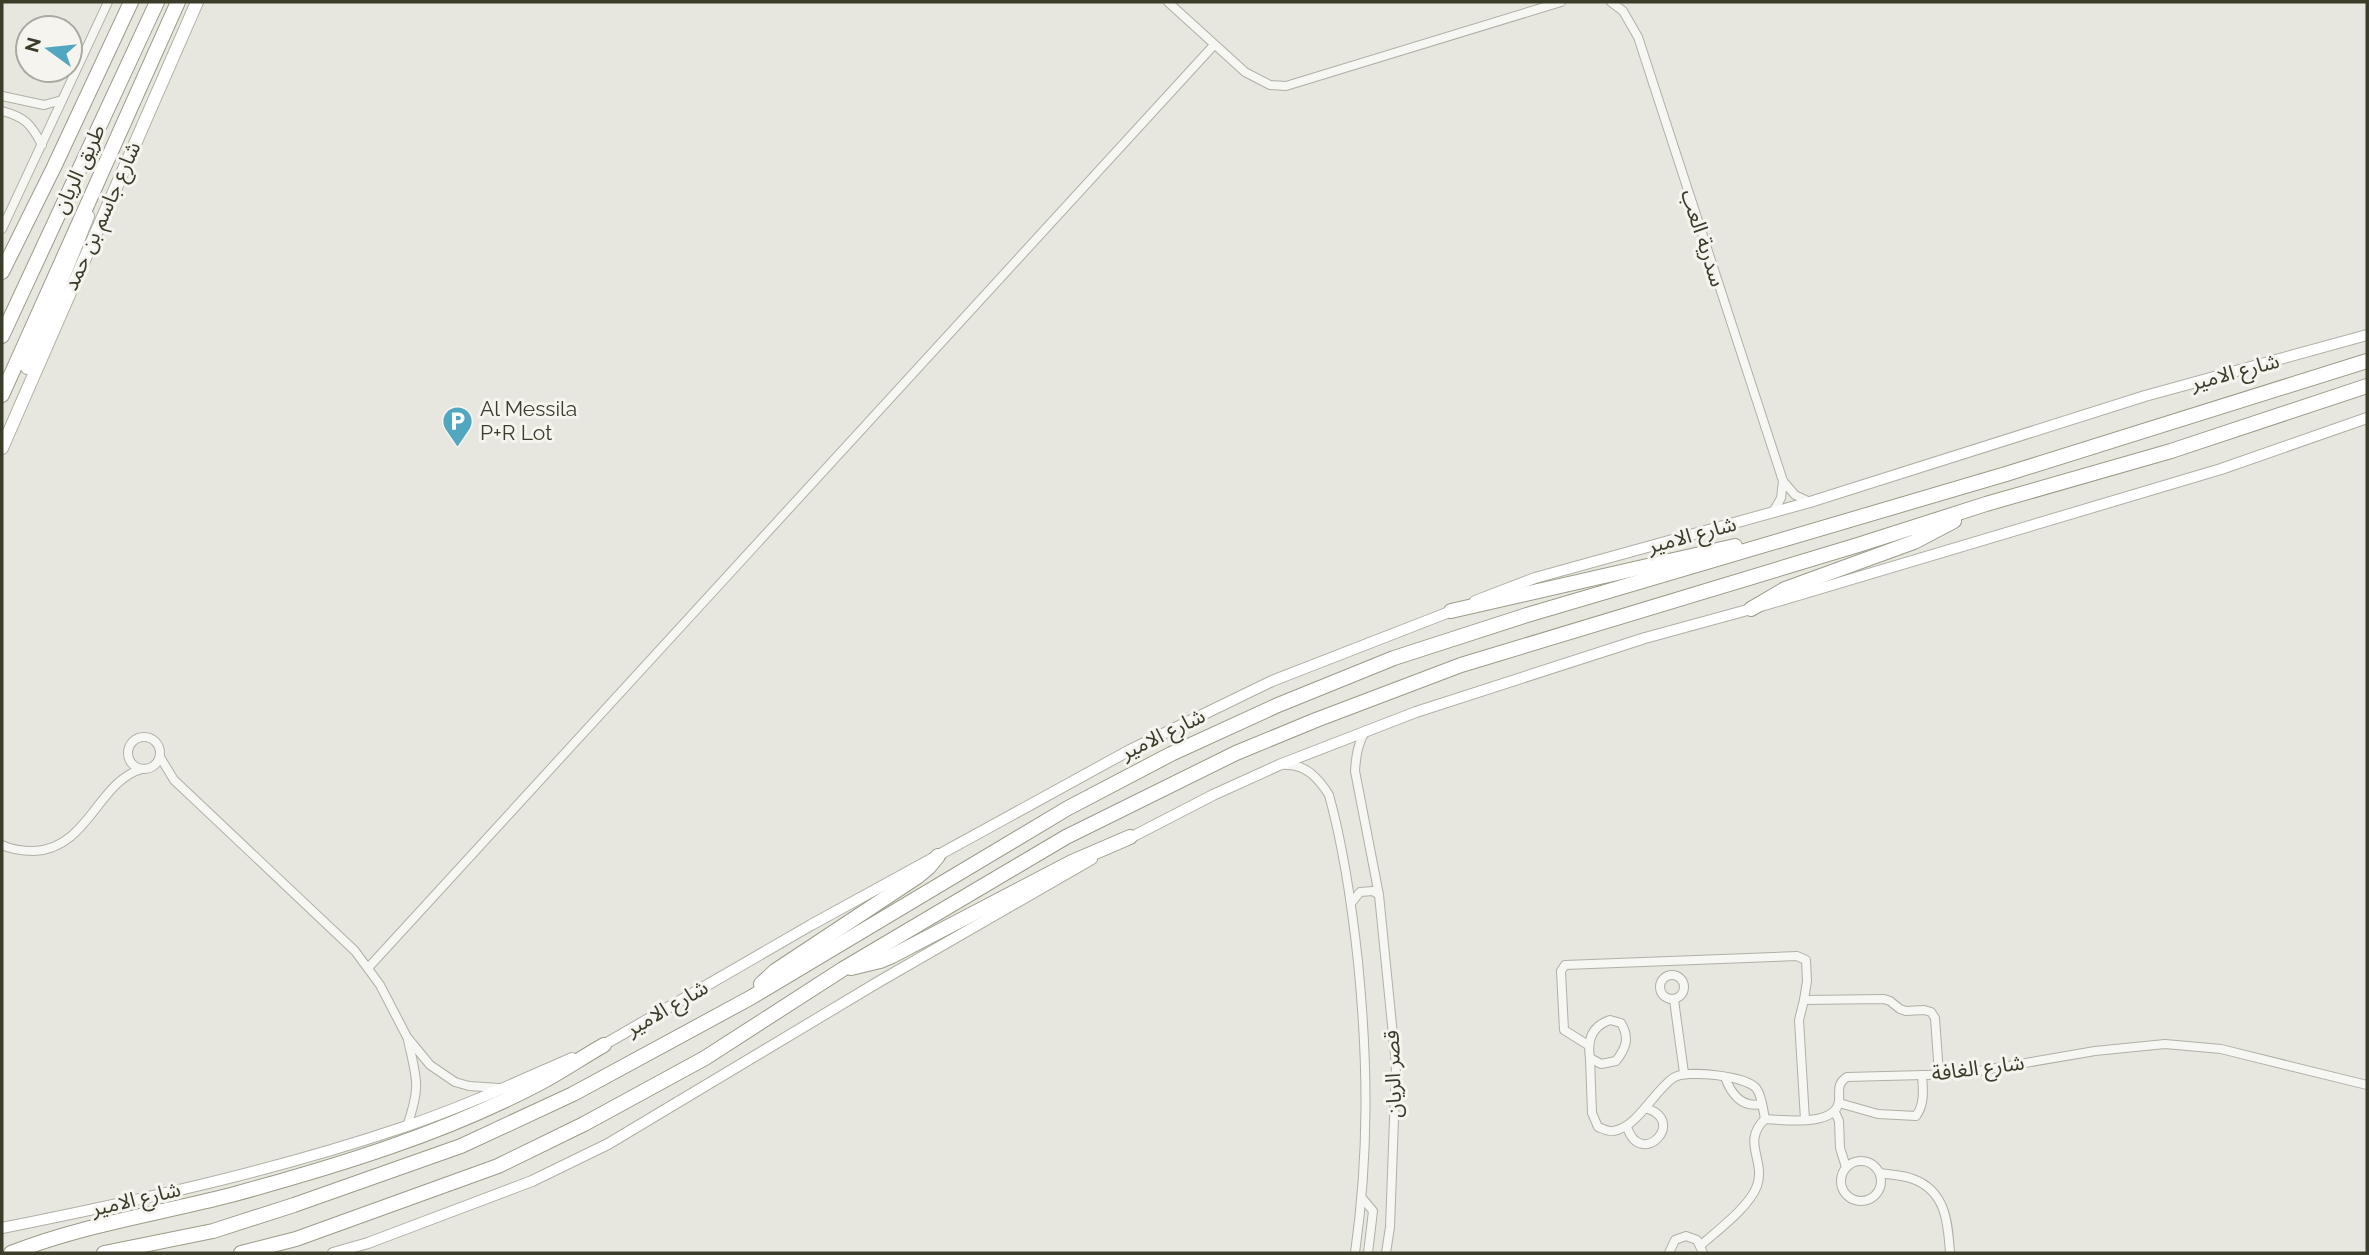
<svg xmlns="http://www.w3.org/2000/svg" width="2369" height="1255" font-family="Raleway,'Noto Sans Arabic',sans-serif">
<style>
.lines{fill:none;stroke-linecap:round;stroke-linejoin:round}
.street-casing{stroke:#b0b0a5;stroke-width:10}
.secondary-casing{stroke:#b0b0a5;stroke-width:12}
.primary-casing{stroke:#b1b1a0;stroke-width:14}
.highway-casing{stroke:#9c9b88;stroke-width:16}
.street{stroke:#f6f6f2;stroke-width:8}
.secondary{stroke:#fff;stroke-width:10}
.primary{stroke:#fff;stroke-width:12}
.highway{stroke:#fff;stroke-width:14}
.labels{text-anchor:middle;stroke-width:6;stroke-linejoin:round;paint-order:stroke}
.street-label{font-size:21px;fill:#3c3c2a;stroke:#f5f4ef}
.poi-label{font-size:21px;fill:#3c3c2a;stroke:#f5f4ef;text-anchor:start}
</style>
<rect width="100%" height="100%" fill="#e7e7df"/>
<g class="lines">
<defs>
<g id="street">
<polyline points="1168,2 1245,72 1270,85 1286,86 1561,2"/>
<polyline points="1611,2 1623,11 1638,37 1783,481 1795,495 1810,502"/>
<polyline points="2,96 44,105 62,100"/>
<path d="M2,111c23,6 29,13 40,34"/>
<polyline points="2,229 108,2"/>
<polyline points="1773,512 1781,498 1783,481"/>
<path d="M1366,730c-8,13 -10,25 -11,41l24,124 17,170 -6,162 -4,26"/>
<circle cx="144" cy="753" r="16"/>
<polyline points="160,757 174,780 355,951 380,985 407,1037 430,1065 455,1082 469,1086 500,1088"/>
<path d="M1286,765c20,-1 33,14 43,30 15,54 23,111 29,167 10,100 11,192 -3,291"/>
<path d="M2,845c10,5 21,6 32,6 54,-2 64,-70 108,-82"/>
<polyline points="1352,902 1360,892 1373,891 1379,895"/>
<polyline points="368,968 1214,45"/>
<circle cx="1672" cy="987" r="12"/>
<polyline points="1674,1000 1684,1073"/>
<path d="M1610,1020l11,3c9,15 5,25 -5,38l-15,3 -11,-6c-3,-18 2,-32 20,-38z"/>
<polyline points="1588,1045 1564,1030 1561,971 1565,965 1797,956 1806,960 1807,981 1804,1000"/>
<path d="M1590,1058l2,55 6,14c5,2 11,5 15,4 24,-3 40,-39 60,-53 13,-9 73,-2 83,10 6,7 7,22 9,31"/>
<path d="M1725,1077c6,17 17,31 36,27"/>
<path d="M1839,1103l39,11 38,2c9,-12 7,-27 6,-41"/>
<polyline points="1835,1112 1839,1121 1840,1148 1846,1167"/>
<polyline points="1805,1120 1799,1020 1804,1000 1884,999 1890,1001 1900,1009 1906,1011 1924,1010 1931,1012 1935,1018 1939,1074"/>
<path d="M407,1126c14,-40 10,-46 1,-86"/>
<path d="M1627,1127c14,43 62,-7 18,-19"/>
<circle cx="1861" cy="1181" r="20"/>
<path d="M1880,1173c11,2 23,2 33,6 33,12 35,44 37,74"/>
<polyline points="1362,1198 1373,1211 1368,1253"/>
<path d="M1701,1245c17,-15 48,-38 56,-59 9,-26 -16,-44 8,-67 19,1 71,8 74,-18 1,-10 -3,-17 8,-24l114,-3 134,-23 70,-7 56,5 146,36"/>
<polyline points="1669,1253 1675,1240 1686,1236 1697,1240 1703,1253"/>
</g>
<g id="secondary">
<polyline points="1475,601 1535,578 1810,502 2145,396 2367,335"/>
<polyline points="1124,841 1213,795 1279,765 1416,712 1645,638 1751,609 2221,469 2367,418"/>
<polyline points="600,1047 811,925 1130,750 1272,681 1457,609"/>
<path d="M2,1228c135,-27 272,-57 402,-101 57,-19 113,-45 168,-69"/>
<polyline points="333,1253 368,1243 532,1181 608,1144 880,981 1092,859"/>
</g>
<g id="primary">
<polyline points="27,368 88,216"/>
<polyline points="2,448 197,2"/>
</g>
<g id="highway">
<polyline points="2,272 54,167 131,2"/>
<polyline points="2,336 157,2"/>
<polyline points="2,395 178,2"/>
<polyline points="1751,609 1785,589 1914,542 1954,521"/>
<polyline points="1451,611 1735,546"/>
<polyline points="851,968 880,961 892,956 1072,862 1130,837"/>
<polyline points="761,984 775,971 917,877 929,867 938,856"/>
<path d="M11,1253c71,-28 146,-39 220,-58 106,-29 212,-61 309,-112 22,-12 43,-26 64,-38"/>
<polyline points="104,1253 213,1231 294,1205 461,1146 573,1094 750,998 1068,808 1171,754 1278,705 1394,658 1527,615 2006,474 2367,361"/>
<polyline points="241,1253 296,1239 498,1166 584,1124 705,1058 843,969 1066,837 1236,753 1316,720 1461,665 1858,545 1986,504 2171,451 2367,386"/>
</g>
</defs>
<use href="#street" class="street-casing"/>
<use href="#secondary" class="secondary-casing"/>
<use href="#primary" class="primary-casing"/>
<use href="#highway" class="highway-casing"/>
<use href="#street" class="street"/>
<use href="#secondary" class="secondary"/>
<use href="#primary" class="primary"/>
<use href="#highway" class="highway"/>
</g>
<defs>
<symbol id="parking-pin" viewBox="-11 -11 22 30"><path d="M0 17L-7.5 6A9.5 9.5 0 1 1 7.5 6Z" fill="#51a7bf" stroke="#f5f4ef"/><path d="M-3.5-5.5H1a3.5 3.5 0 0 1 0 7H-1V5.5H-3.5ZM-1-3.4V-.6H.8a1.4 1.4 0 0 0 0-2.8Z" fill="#fff"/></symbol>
</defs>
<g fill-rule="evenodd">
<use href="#parking-pin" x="440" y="404" width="35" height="47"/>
</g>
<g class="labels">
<g class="street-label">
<text transform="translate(79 169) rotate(-65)" y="7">طريق الريان</text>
<text transform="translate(102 216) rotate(-66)" y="7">شارع جاسم بن حمد</text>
<text transform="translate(1703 238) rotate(72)" y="7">سدرية العب</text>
<text transform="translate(2235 372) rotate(-15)" y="7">شارع الامير</text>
<text transform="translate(1692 535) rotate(-15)" y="7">شارع الامير</text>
<text transform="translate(1163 734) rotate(-26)" y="7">شارع الامير</text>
<text transform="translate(667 1008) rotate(-30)" y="7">شارع الامير</text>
<text transform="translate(1978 1068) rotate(-7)" y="7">شارع الغافة</text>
<text transform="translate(1393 1074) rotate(-92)" y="7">قصر الريان</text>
<text transform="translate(136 1199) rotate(-13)" y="7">شارع الامير</text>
</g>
<g class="poi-label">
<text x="480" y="416">Al Messila<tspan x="480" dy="24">P+R Lot</tspan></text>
</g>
</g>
<rect width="2369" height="1255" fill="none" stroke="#3c3c2a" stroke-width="7"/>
<g transform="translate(49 49) rotate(285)"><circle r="33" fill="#f5f4ef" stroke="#abaaa0" stroke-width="2"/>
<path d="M0-5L12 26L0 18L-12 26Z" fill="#51a7bf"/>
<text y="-10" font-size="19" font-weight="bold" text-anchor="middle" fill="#3c3c2a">N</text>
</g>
</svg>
